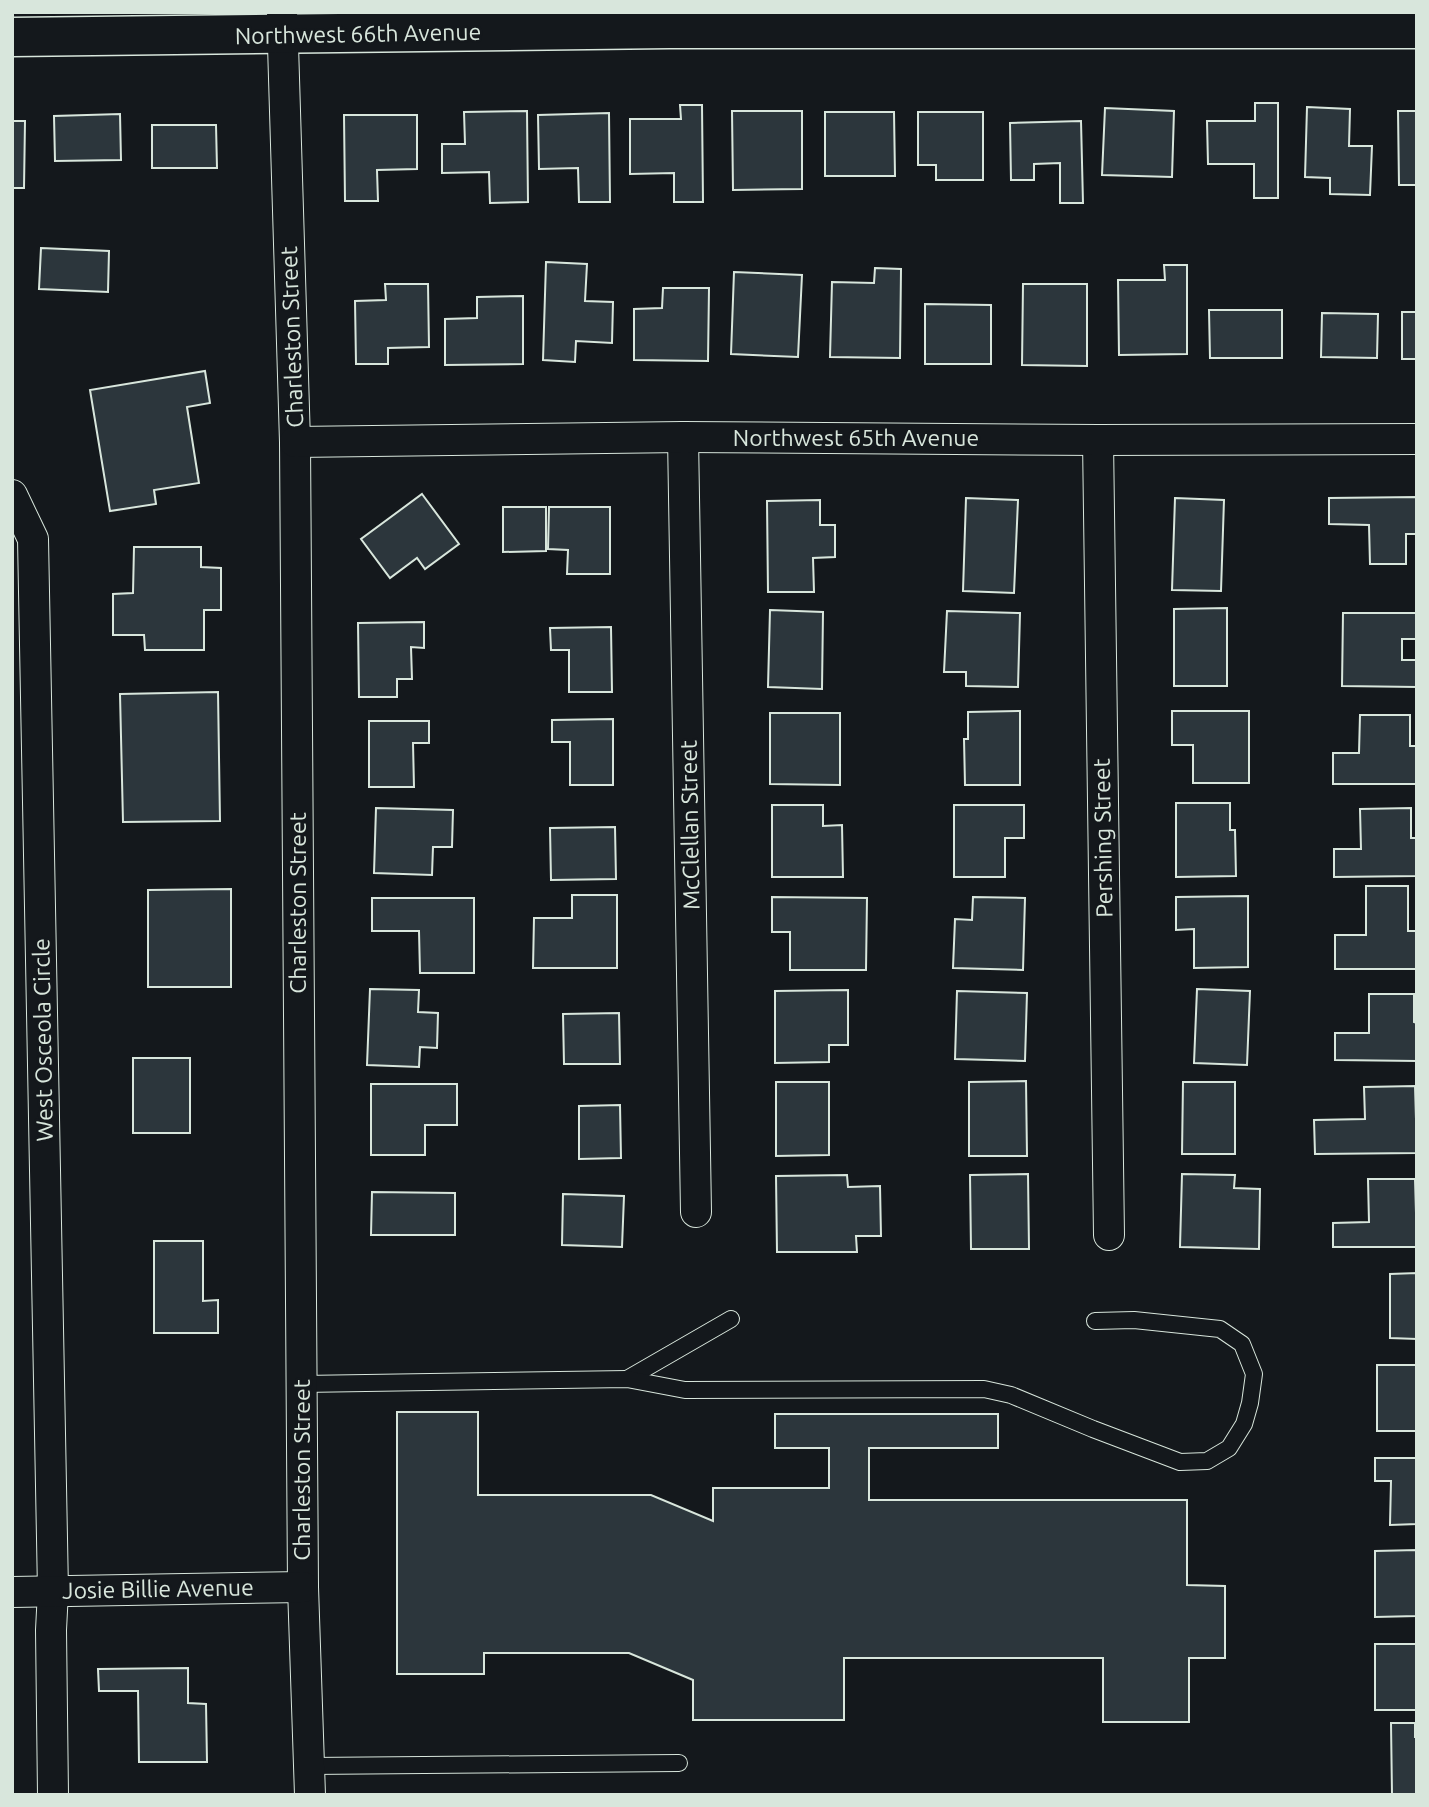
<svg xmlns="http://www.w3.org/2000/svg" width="1429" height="1807" font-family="Ubuntu,sans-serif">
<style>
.building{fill:#2c363c;stroke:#d8e6dc;stroke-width:2}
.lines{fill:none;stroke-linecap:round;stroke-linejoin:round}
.service-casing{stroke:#d8e6dc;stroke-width:18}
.minor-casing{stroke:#d8e6dc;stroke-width:32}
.tertiary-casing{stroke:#d8e6dc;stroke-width:41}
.service{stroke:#14181c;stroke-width:16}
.minor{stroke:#14181c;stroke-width:30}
.tertiary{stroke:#14181c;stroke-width:38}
.labels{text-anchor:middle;stroke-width:5;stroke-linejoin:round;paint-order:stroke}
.street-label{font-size:23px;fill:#d8e6dc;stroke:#14181c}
</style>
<rect width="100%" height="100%" fill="#14181c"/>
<g class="building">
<polygon points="1255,103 1278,103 1278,198 1254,198 1254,164 1208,164 1207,121 1255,121"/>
<polygon points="680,105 702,105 703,202 674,202 674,173 630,174 630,119 681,119"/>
<polygon points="1307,107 1350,109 1349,146 1372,146 1370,195 1330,194 1330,178 1305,177"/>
<polygon points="1105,108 1174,111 1172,177 1102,175"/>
<polygon points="527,111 528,202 490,203 489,172 442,173 442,144 465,144 464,112"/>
<polygon points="732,111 802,111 802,189 733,190"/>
<polygon points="1398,111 1417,111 1417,185 1399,185"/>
<polygon points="825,112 894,112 895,176 825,176"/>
<polygon points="918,112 983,112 983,180 936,180 936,165 918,165"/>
<polygon points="609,113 610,202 579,202 578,168 539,169 538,115"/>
<polygon points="120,114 121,160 55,161 54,116"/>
<polygon points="344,115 417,115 417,169 377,170 378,201 345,201"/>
<polygon points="12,121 25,121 24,188 12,188"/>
<polygon points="1081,121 1083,203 1060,203 1060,163 1034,164 1034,180 1011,180 1010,123"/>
<polygon points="152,125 216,125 217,168 152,168"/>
<polygon points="41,248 109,251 108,292 39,289"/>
<polygon points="546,262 587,264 585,301 613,302 612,343 576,341 575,362 543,360"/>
<polygon points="1164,265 1187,265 1187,354 1119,355 1118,280 1165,280"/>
<polygon points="875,268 901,269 900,358 830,357 832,282 874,283"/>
<polygon points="734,272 802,275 798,357 731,354"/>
<polygon points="385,284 428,284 429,347 388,348 388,364 356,364 355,301 386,300"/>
<polygon points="1023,284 1087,284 1087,366 1022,365"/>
<polygon points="663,288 709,288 708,361 634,360 634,309 662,308"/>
<polygon points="523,296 523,364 445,365 445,319 477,318 477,297"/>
<polygon points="925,304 991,305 991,364 925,364"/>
<polygon points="1209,310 1282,310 1282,358 1210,358"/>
<rect x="1402" y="312" width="15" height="47"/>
<polygon points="1322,313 1378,314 1377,358 1321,357"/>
<polygon points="205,371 210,403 187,407 199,483 154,490 156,504 110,511 90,390"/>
<polygon points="422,494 459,544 425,569 417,558 390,578 361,539"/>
<polygon points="1417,497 1417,534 1406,534 1406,564 1370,564 1369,525 1329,524 1329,498"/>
<polygon points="966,498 1018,500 1014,593 963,591"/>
<polygon points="1175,498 1224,500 1221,591 1172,590"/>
<polygon points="820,500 820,525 835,525 835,557 813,558 814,592 768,592 767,501"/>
<polygon points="503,507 546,507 546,551 503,552"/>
<polygon points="549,507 610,507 610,574 567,574 568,550 548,549"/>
<polygon points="134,547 201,547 201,567 221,568 221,610 204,610 204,650 145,650 144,635 113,635 113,594 133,593"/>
<polygon points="1227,608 1227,686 1174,686 1174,609"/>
<polygon points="770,610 823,612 822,689 768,687"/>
<polygon points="947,611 1020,613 1018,687 966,686 966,672 944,672"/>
<polygon points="1343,613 1417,613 1417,639 1402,639 1402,660 1417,660 1417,687 1342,686"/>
<polygon points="424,622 424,648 411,647 412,679 397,679 397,697 359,697 358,623"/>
<polygon points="611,627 612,692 569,692 569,650 551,650 550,628"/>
<polygon points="218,692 220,821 123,822 120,694"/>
<polygon points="1020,711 1020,785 965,785 964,739 968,739 968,712"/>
<polygon points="1172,711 1249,711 1249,783 1193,783 1193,745 1172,745"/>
<polygon points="770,713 840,713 840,785 770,784"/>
<polygon points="1360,715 1410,715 1410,746 1417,746 1417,784 1333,784 1333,753 1359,753"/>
<polygon points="613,719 613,785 570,785 570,742 552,742 552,720"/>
<polygon points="369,721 429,721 429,743 413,743 414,787 369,787"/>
<polygon points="1176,803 1230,803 1230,830 1235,830 1236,876 1176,877"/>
<polygon points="772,805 823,805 823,826 842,825 843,877 772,877"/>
<polygon points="954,805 1024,805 1024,838 1005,838 1005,877 954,877"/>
<polygon points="376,808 453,810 452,847 433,847 432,875 374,873"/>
<polygon points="1411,808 1411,838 1417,838 1417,876 1334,877 1334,849 1361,849 1360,809"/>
<polygon points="615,827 616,879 551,880 550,828"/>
<polygon points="1366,886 1408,886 1408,931 1417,931 1417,969 1335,969 1335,935 1366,935"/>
<polygon points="231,889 231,987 148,987 148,890"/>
<polygon points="572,895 617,895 617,968 533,968 534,918 572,918"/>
<polygon points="1248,896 1248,967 1194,968 1194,929 1176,930 1176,897"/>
<polygon points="772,897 867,898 866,970 790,970 790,932 772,932"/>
<polygon points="973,897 1025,898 1023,970 953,968 955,919 972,920"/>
<polygon points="372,898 474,898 474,973 420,973 419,931 372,931"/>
<polygon points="370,989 419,990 418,1012 438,1013 437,1048 420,1047 419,1067 367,1065"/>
<polygon points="1197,989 1250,991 1247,1065 1194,1063"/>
<polygon points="848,990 848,1045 829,1045 829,1062 775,1063 775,991"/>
<polygon points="957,991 1027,993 1025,1061 955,1059"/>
<polygon points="1369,994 1414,994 1414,1022 1417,1023 1417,1061 1335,1060 1335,1033 1369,1033"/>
<polygon points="619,1013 620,1064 564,1064 563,1014"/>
<rect x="133" y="1058" width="57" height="75"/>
<polygon points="1026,1081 1027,1156 969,1156 969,1082"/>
<polygon points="776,1082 829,1082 829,1155 776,1156"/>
<polygon points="1183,1082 1235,1082 1235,1154 1182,1154"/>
<polygon points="371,1084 457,1084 457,1125 425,1125 425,1155 371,1155"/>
<polygon points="1415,1086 1417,1153 1315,1154 1314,1120 1365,1119 1364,1087"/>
<polygon points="620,1105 621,1158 579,1159 579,1106"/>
<polygon points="1028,1174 1029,1249 971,1249 970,1175"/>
<polygon points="1182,1174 1235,1175 1234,1188 1260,1189 1259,1249 1180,1247"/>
<polygon points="847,1175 848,1187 880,1186 881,1236 856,1236 857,1252 777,1252 776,1176"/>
<polygon points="1368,1179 1415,1179 1417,1247 1333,1247 1333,1223 1369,1222"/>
<polygon points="372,1192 455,1193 455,1235 371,1235"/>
<polygon points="563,1194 624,1196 622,1247 562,1245"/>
<polygon points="154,1241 203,1241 203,1301 218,1300 218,1333 154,1333"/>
<polygon points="1417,1273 1417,1339 1390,1338 1390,1274"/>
<rect x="1377" y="1365" width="40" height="66"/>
<polygon points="397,1412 478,1412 478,1495 651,1495 713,1521 713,1488 829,1488 829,1448 775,1448 775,1414 998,1414 998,1448 869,1448 869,1500 1187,1500 1187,1585 1225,1586 1225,1658 1189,1658 1189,1722 1103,1722 1103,1658 844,1658 844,1720 693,1720 693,1680 629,1653 484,1653 484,1674 397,1674"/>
<polygon points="1375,1458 1417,1458 1417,1524 1390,1525 1391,1481 1375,1481"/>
<polygon points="1417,1550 1417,1616 1375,1617 1375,1551"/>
<rect x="1375" y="1644" width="42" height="66"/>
<polygon points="188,1668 188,1703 206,1704 207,1762 139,1762 138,1691 99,1691 98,1669"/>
<polygon points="1391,1723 1415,1723 1415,1737 1417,1737 1417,1795 1392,1795"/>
</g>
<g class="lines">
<defs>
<g id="service">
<polyline points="627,1379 731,1319"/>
<polyline points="302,1384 627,1379 685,1390 984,1389 1011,1395 1093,1429 1180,1462 1207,1461 1229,1448 1244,1424 1250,1403 1254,1374 1242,1344 1220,1329 1134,1320 1095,1321"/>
<polyline points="309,1766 679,1763"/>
</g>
<g id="minor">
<polyline points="282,12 295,442 303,1587 310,1795"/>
<polyline points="683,437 696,1212"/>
<polyline points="1098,440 1109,1235"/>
<polyline points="295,442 683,437 1098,440 1417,439"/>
<polyline points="12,495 33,539 53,1591 51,1630 53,1795"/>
<polyline points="12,1592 303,1587"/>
</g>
<polyline id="tertiary" points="12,37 669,29 1417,29"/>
</defs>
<use href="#service" class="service-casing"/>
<use href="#minor" class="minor-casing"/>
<use href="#tertiary" class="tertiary-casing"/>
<use href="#service" class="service"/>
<use href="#minor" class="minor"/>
<use href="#tertiary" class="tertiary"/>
</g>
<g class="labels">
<g class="street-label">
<text transform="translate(358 34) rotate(-1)" y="8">Northwest 66th Avenue</text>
<text transform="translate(292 337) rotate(-92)" y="8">Charleston Street</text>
<text x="856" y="446">Northwest 65th Avenue</text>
<text transform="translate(690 825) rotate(-91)" y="8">McClellan Street</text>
<text transform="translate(1103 838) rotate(-91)" y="8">Pershing Street</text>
<text transform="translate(298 903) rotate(-90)" y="8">Charleston Street</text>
<text transform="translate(43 1040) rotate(-91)" y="8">West Osceola Circle</text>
<text transform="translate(302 1470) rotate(-90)" y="8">Charleston Street</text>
<text transform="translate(158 1589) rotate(-1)" y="8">Josie Billie Avenue</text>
</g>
</g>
<rect width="1429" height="1807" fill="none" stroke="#d8e6dc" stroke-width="28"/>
</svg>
